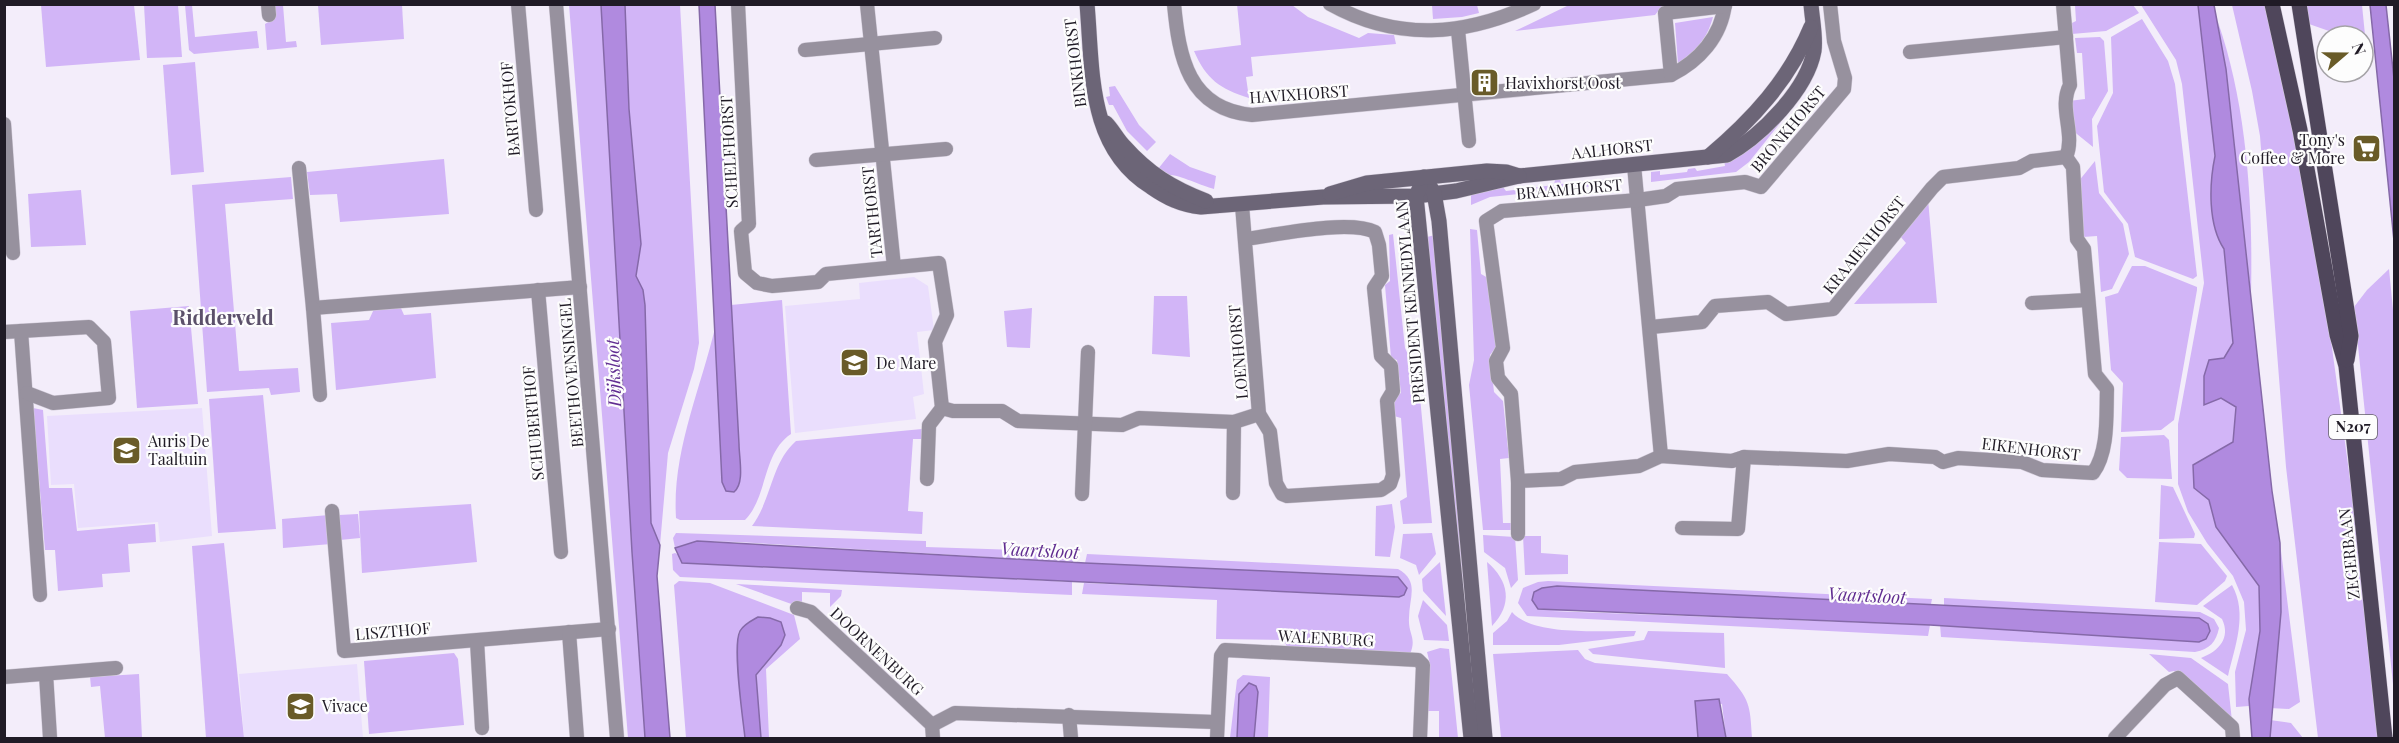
<svg xmlns="http://www.w3.org/2000/svg" width="2399" height="743" font-family="'Playfair Display',serif">
<style>
.built{fill:#eadefd}
.green{fill:#d2b5f7}
.water{fill:#b08adf;stroke:#8569a8;stroke-width:1.5}
.lines{fill:none;stroke-linecap:round;stroke-linejoin:round}
.street-casing{stroke:#d1cbd8;stroke-width:15}
.secondary-casing{stroke:#d1cbd8;stroke-width:16}
.primary-casing{stroke:#d1cbd8;stroke-width:16}
.street{stroke:#97919e;stroke-width:14}
.secondary{stroke:#6c6577;stroke-width:15}
.primary{stroke:#4f465b;stroke-width:15}
.labels{text-anchor:middle;stroke-width:4.5;stroke-linejoin:round;paint-order:stroke}
.shield{fill:#fdfdfd;stroke:#625f66;stroke-width:1.5}
.shield-label{font-size:15px;font-weight:bold;fill:#201b26}
.street-label{font-size:16px;fill:#201b26;stroke:#fdfdfd}
.poi-label{font-size:16px;fill:#201b26;stroke:#fdfdfd;text-anchor:start}
.water-label{font-size:18px;font-style:italic;fill:#612d91;stroke:#fdfdfd}
.quarter-label{font-size:20px;font-weight:bold;fill:#5b506a;stroke:#fdfdfd}
</style>
<rect width="100%" height="100%" fill="#f3edfa"/>
<g class="built">
<polygon points="914,277 928,286 934,330 917,332 924,394 913,397 916,419 795,433 785,306 860,299 859,283"/>
<polygon points="202,408 212,536 160,542 158,522 78,528 74,484 51,485 47,416"/>
<polygon points="357,664 363,738 244,738 239,674"/>
</g>
<g class="green">
<path d="M1237,4l55,1 16,12 51,21 9,-5 26,2 2,9 -145,13 2,19 -7,1 3,21c-29,-9 -43,-19 -55,-47l47,-6z"/>
<polygon points="41,5 134,5 140,60 46,67"/>
<polygon points="144,5 178,5 182,57 147,58"/>
<polygon points="185,5 192,5 195,37 257,31 259,48 194,54 189,50"/>
<polygon points="274,5 283,5 286,42 296,41 297,47 267,50 265,24 274,19"/>
<polygon points="318,5 402,5 404,39 321,45"/>
<polygon points="569,5 601,5 632,552 645,738 628,738"/>
<polygon points="625,5 680,5 699,343 694,369 668,453 660,545 651,523 645,305 643,290 636,276 641,244 629,109"/>
<polygon points="1432,5 1477,5 1479,13 1462,17 1433,19"/>
<polygon points="1569,5 1569,4 1663,5 1655,15 1515,31"/>
<polygon points="2075,5 2133,5 2139,13 2106,31 2072,34 2072,23 2076,21"/>
<path d="M2141,5h57l17,151c-6,29 -7,69 9,93l9,94 -28,61 16,-7 15,10 -3,35 -40,23 16,35 7,27 43,59 1,45 -11,75 -13,1 -1,-35 11,-42 -2,-28 -11,-26 -26,-33 -19,-31 -10,-28v-60l26,-141 -22,-199 -6,-24z"/>
<polygon points="2232,5 2269,5 2316,231 2363,574 2378,738 2318,738 2286,467 2260,136 2252,91"/>
<polygon points="2305,5 2362,5 2365,35 2329,31 2309,24"/>
<path d="M1713,17c-6,22 -17,34 -35,47l-3,-41z"/>
<polygon points="2142,19 2168,61 2175,84 2197,276 2193,279 2135,257 2128,224 2104,192 2097,126 2113,93 2111,37"/>
<path d="M2218,22c29,84 35,183 33,272z"/>
<polygon points="2100,37 2104,41 2108,91 2092,119 2093,147 2072,130 2069,101 2085,99 2082,53 2077,53 2075,38"/>
<polygon points="195,62 204,172 171,175 163,65"/>
<polygon points="1115,86 1139,125 1156,142 1147,151 1127,131 1113,105 1109,105 1106,97 1110,96 1109,87"/>
<polygon points="1777,119 1781,122 1749,162 1736,172 1651,182 1651,172 1660,171 1660,175 1687,172 1688,169 1695,168 1697,171 1725,166 1724,160"/>
<path d="M1170,154l20,13 26,9 -2,13c-13,-3 -37,-16 -49,-14l-7,-6z"/>
<polygon points="444,159 449,214 340,222 337,194 310,195 307,172"/>
<polygon points="2095,161 2099,193 2123,224 2129,254 2112,289 2101,292 2097,236 2083,237 2078,182"/>
<polygon points="291,177 293,199 225,204 239,371 298,368 300,392 271,395 269,388 207,392 192,185"/>
<polygon points="1623,178 1623,183 1490,197 1471,205 1471,194 1503,187 1506,191 1554,185 1555,180 1560,179 1561,184"/>
<polygon points="81,190 86,245 31,247 28,194"/>
<polygon points="1928,199 1937,303 1854,304 1906,243 1900,236"/>
<polygon points="1470,229 1477,230 1481,274 1488,278 1496,347 1490,355 1494,392 1503,401 1509,458 1500,459 1503,523 1512,523 1512,530 1483,530 1469,385 1474,360"/>
<polygon points="1393,234 1405,348 1418,376 1432,523 1403,524 1400,501 1407,497 1401,418 1394,416 1394,398 1401,393 1397,360 1391,358 1385,285 1390,281 1389,235"/>
<polygon points="1435,235 1482,738 1475,738 1427,237"/>
<polygon points="2132,266 2145,266 2197,287 2197,290 2174,420 2161,430 2121,432 2123,383 2111,370 2105,297 2118,293"/>
<polygon points="2389,269 2394,320 2394,694 2354,307 2367,290"/>
<polygon points="1154,296 1187,296 1190,357 1152,354"/>
<path d="M782,300l9,134c-29,19 -23,63 -46,86h-65l-4,-2c-4,-66 24,-127 39,-190l3,41 22,110 -9,-174z"/>
<polygon points="189,306 198,404 137,408 130,311"/>
<polygon points="400,306 404,315 431,313 436,378 336,390 331,323 369,320 374,309"/>
<polygon points="1032,308 1030,348 1007,347 1004,311"/>
<polygon points="263,395 276,529 218,533 209,399"/>
<polygon points="33,408 43,410 49,488 72,488 77,531 155,524 156,542 128,544 130,572 102,574 103,587 58,591 55,550 45,550"/>
<path d="M922,429l1,10h-10l-5,72 15,1 -1,22 -170,-8c20,-27 19,-63 44,-85z"/>
<polygon points="2164,435 2169,440 2172,479 2127,478 2119,470 2121,437"/>
<polygon points="2161,485 2173,487 2195,534 2194,538 2159,539"/>
<polygon points="471,504 477,562 362,573 359,511"/>
<polygon points="1392,504 1395,527 1390,557 1375,556 1376,506"/>
<polygon points="358,514 360,538 340,540 339,515"/>
<polygon points="329,515 331,544 283,548 282,519"/>
<polygon points="676,533 926,541 926,547 1076,552 1073,562 738,542 697,541 675,548 673,538"/>
<polygon points="1432,533 1436,554 1419,575 1416,565 1400,558 1403,534"/>
<polygon points="1483,535 1515,537 1518,580 1511,588 1505,568 1484,552"/>
<polygon points="1523,536 1541,536 1541,553 1568,555 1568,574 1525,575"/>
<polygon points="2159,542 2201,544 2227,576 2225,581 2197,605 2155,602"/>
<polygon points="224,543 244,738 206,738 192,546"/>
<polygon points="2280,543 2300,702 2289,709 2270,708 2281,612"/>
<polygon points="675,553 681,556 682,563 1072,582 1072,595 680,577 673,570 672,554"/>
<path d="M1087,554l311,15c22,12 11,29 11,49 -1,17 8,19 1,36l-123,-7 -3,-7 -68,-1 1,-39 -135,-6 2,-11 315,14 -1,-20 -313,-14z"/>
<polygon points="1440,562 1446,616 1423,591 1422,579"/>
<path d="M1487,562c22,19 26,42 5,64z"/>
<path d="M679,581l31,2 84,32 6,24 -34,30 3,69h-8l-5,-63 17,-20 8,-33c-20,-9 -27,-1 -43,11l-1,19 8,86h-59l-12,-153z"/>
<polygon points="1548,581 1932,599 1931,604 1551,611 1930,625 1928,636 1527,616 1518,603 1523,588 1538,582"/>
<polygon points="736,584 842,590 841,596 830,607 830,593 802,592 802,606 797,606"/>
<path d="M2232,585c16,29 3,61 -4,91l-27,-18c18,-7 30,-20 21,-39l-19,-13z"/>
<path d="M1944,598l256,14 14,7 5,9c-3,14 -9,21 -24,24l-254,-15 -1,-12 259,17 7,-3 -262,-34z"/>
<polygon points="1423,600 1447,625 1449,641 1424,640 1418,616"/>
<path d="M1512,612c21,25 92,18 124,19l-2,5 -75,9h-66v-12l14,-12z"/>
<polygon points="1648,631 1724,633 1725,668 1593,654 1588,649 1644,640"/>
<polygon points="1440,648 1449,649 1458,738 1439,738 1439,711 1427,711 1430,664 1427,652"/>
<path d="M1578,650l7,9 10,4 132,11c23,26 23,30 25,64h-26l-4,-34 -27,-3 3,37h-197l-8,-84z"/>
<polygon points="454,653 458,659 464,725 369,734 364,661"/>
<polygon points="2149,654 2191,658 2228,684 2232,721 2174,671 2169,672"/>
<polygon points="139,674 142,738 105,738 100,686 91,687 90,677"/>
<polygon points="1243,675 1270,677 1268,738 1254,738 1255,720 1239,694 1237,738 1230,738 1237,680"/>
<polygon points="2270,720 2291,723 2303,738 2270,738"/>
</g>
<g class="water">
<polygon points="601,5 625,5 629,109 641,244 636,276 643,290 645,305 651,523 660,545 657,576 670,738 645,738 632,552"/>
<path d="M699,5h16l24,439c0,14 6,39 -5,48l-8,-1 -4,-9z"/>
<path d="M2214,5l12,64 46,422 8,52 1,69 -11,126h-18l-3,-39 11,-68 -1,-45 -43,-59 -7,-27 -15,-12 -1,-23 40,-23 3,-35 -15,-9 -17,7v-29l5,-16 15,-2 9,-15 -9,-94c-16,-24 -15,-64 -9,-93l-17,-151z"/>
<polygon points="2370,5 2386,5 2394,79 2394,241"/>
<polygon points="697,541 1085,563 1398,577 1407,588 1404,595 1399,597 682,563 675,548"/>
<polygon points="1557,586 2199,618 2208,624 2210,631 2206,639 2199,642 1930,625 1538,609 1532,600 1534,592 1542,588"/>
<path d="M758,617l12,1 11,4 4,13 -4,10 -25,30 5,63h-16c-2,-19 -13,-93 -5,-107 4,-7 11,-10 18,-14z"/>
<polygon points="1249,683 1256,686 1258,692 1254,738 1237,738 1239,694"/>
<polygon points="1719,699 1726,738 1698,738 1695,701"/>
</g>
<g class="lines">
<defs>
<g id="street">
<polyline points="268,4 269,15"/>
<polyline points="518,4 536,210"/>
<polyline points="556,4 617,738"/>
<polyline points="738,4 749,224 741,231 745,273 757,283 772,286 818,282 826,274 939,263 947,315 935,342 942,408 929,425 927,479"/>
<polyline points="867,4 894,267"/>
<path d="M1174,4c5,53 14,105 78,111l419,-40c28,-14 50,-38 54,-71"/>
<path d="M1330,4c68,38 135,32 204,0"/>
<polyline points="1458,30 1469,141"/>
<polyline points="805,50 935,38"/>
<polyline points="1910,52 2066,37"/>
<polyline points="1671,75 1665,13 1725,6"/>
<polyline points="4,124 13,253"/>
<polyline points="816,160 946,149"/>
<polyline points="1634,165 1661,456"/>
<polyline points="299,168 313,308 580,287"/>
<path d="M1242,205l17,209 11,18 6,51 6,11 5,2 94,-6 9,-6 3,-9 -6,-74 6,-10 -2,-25 -10,-10 -7,-68 8,-12 -3,-31 -4,-13c-26,-13 -99,3 -130,7"/>
<polyline points="538,290 561,552"/>
<polyline points="2032,303 2087,300"/>
<polyline points="313,308 320,395"/>
<polyline points="1651,327 1702,322 1715,306 1768,302 1786,314 1833,309 1932,188 1943,177 2019,168 2032,161 2066,157"/>
<polyline points="21,331 40,595"/>
<polyline points="4,332 89,327 104,342 109,398 53,403 27,393"/>
<polyline points="942,408 953,411 1002,411 1018,421 1122,425 1139,418 1234,422 1259,414"/>
<path d="M1518,481l43,-2 14,-7 64,-6 22,-10 71,5 12,-4 103,4 42,-7 46,3 8,5 15,-4 64,4 20,8 51,3c16,-22 13,-58 14,-84l-12,-15 -11,-125 -7,-10 -4,-72 -7,-10c10,-23 -8,-49 4,-72l-7,-81"/>
<polyline points="1233,493 1234,422"/>
<polyline points="1082,494 1088,352"/>
<polyline points="332,511 344,651 609,629"/>
<polyline points="1682,528 1738,529 1744,457"/>
<polyline points="1518,534 1518,481 1511,394 1498,378 1496,361 1503,348 1486,221 1502,211 1638,200 1666,196 1677,189 1745,182 1761,187 1844,89 1845,78 1834,41 1830,4"/>
<polyline points="797,608 811,612 932,725 933,738"/>
<polyline points="569,632 577,738"/>
<polyline points="477,641 482,728"/>
<polyline points="46,674 50,738"/>
<polyline points="4,677 116,668"/>
<polyline points="1069,715 1071,738"/>
<polyline points="932,725 955,713 1215,722"/>
<polyline points="1217,738 1221,656 1225,650 1418,660 1423,665 1420,738"/>
<polyline points="2115,738 2165,685 2178,678 2232,727 2233,738"/>
</g>
<g id="secondary">
<path d="M1087,4c6,67 0,143 64,183 16,11 30,18 50,20l122,-10 93,-1 40,-5 63,-15 208,-21c34,-19 80,-65 87,-104 2,-15 -2,-32 -3,-47"/>
<path d="M1106,123c7,7 11,16 18,23 24,27 48,42 82,55"/>
<path d="M1708,157c44,-37 81,-77 103,-130"/>
<polyline points="1424,177 1434,193 1439,221 1485,738"/>
<polyline points="1420,187 1416,196 1471,738"/>
<polyline points="1330,194 1367,183 1487,171 1506,172 1519,176"/>
</g>
<g id="primary">
<polyline points="2272,4 2300,130 2337,335 2346,366 2385,738"/>
<polyline points="2299,4 2351,336 2347,360"/>
</g>
</defs>
<use href="#street" class="street-casing"/>
<use href="#secondary" class="secondary-casing"/>
<use href="#primary" class="primary-casing"/>
<use href="#street" class="street"/>
<use href="#secondary" class="secondary"/>
<use href="#primary" class="primary"/>
</g>
<defs>
<symbol id="building-square" viewBox="-11 -11 22 22"><rect x="-9" y="-9" width="18" height="18" rx="4" fill="#695b28" stroke="#fdfdfd"/><path d="M-4-6H4V6H1V3H-1V6H-4ZM-2.5-4.3h1.7v1.8h-1.7ZM.8-4.3h1.7v1.8H.8ZM-2.5-1h1.7V.8h-1.7ZM.8-1h1.7V.8H.8Z" fill="#fff"/></symbol>
<symbol id="supermarket-square" viewBox="-11 -11 22 22"><rect x="-9" y="-9" width="18" height="18" rx="4" fill="#695b28" stroke="#fdfdfd"/><path d="M-6-5.5h2.5l.6 2H6L4.5 2H-2.5L-4.4-4H-6ZM-1.5 3.2a1.3 1.3 0 1 0 .1 0ZM3 3.2a1.3 1.3 0 1 0 .1 0Z" fill="#fff"/></symbol>
<symbol id="school-square" viewBox="-11 -11 22 22"><rect x="-9" y="-9" width="18" height="18" rx="4" fill="#695b28" stroke="#fdfdfd"/><path d="M0-5L7-2L0 1L-7-2ZM-4 1L0 2.5L4 1V4Q0 6-4 4Z" fill="#fff"/></symbol>
</defs>
<g fill-rule="evenodd">
<use href="#building-square" x="1468" y="66" width="33" height="33"/>
<use href="#supermarket-square" x="2350" y="132" width="33" height="33"/>
<use href="#school-square" x="838" y="346" width="33" height="33"/>
<use href="#school-square" x="110" y="434" width="33" height="33"/>
<use href="#school-square" x="284" y="690" width="33" height="33"/>
</g>
<g class="labels">
<rect class="shield" x="2329" y="415" width="48" height="24" rx="4.5"/>
<g class="shield-label">
<text x="2353" y="432">N207</text>
</g>
<g class="street-label">
<text transform="translate(1075 63) rotate(-97)" y="6">BINKHORST</text>
<text transform="translate(1299 94) rotate(-4)" y="6">HAVIXHORST</text>
<text transform="translate(510 109) rotate(-95)" y="6">BARTOKHOF</text>
<text transform="translate(1788 129) rotate(-50)" y="6">BRONKHORST</text>
<text transform="translate(1612 149) rotate(-6)" y="6">AALHORST</text>
<text transform="translate(729 152) rotate(-93)" y="6">SCHELFHORST</text>
<text transform="translate(1569 189) rotate(-5)" y="6">BRAAMHORST</text>
<text transform="translate(872 212) rotate(-96)" y="6">TARTHORST</text>
<text transform="translate(1864 245) rotate(-51)" y="6">KRAAIENHORST</text>
<text transform="translate(1410 302) rotate(-95)" y="6">PRESIDENT KENNEDYLAAN</text>
<text transform="translate(1238 352) rotate(-95)" y="6">LOENHORST</text>
<text transform="translate(571 373) rotate(-95)" y="6">BEETHOVENSINGEL</text>
<text transform="translate(533 423) rotate(-95)" y="6">SCHUBERTHOF</text>
<text transform="translate(2031 449) rotate(7)" y="6">EIKENHORST</text>
<text transform="translate(2349 554) rotate(-96)" y="6">ZEGERBAAN</text>
<text transform="translate(393 631) rotate(-5)" y="6">LISZTHOF</text>
<text transform="translate(1326 638) rotate(3)" y="6">WALENBURG</text>
<text transform="translate(877 651) rotate(43)" y="6">DOORNENBURG</text>
</g>
<g class="poi-label">
<text x="1505" y="89">Havixhorst Oost</text>
<text x="2345" y="146" text-anchor="end">Tony's<tspan x="2345" dy="18">Coffee &amp; More</tspan></text>
<text x="876" y="369">De Mare</text>
<text x="148" y="447">Auris De<tspan x="148" dy="18">Taaltuin</tspan></text>
<text x="322" y="712">Vivace</text>
</g>
<g class="water-label">
<text transform="translate(614 373) rotate(-92)" y="6">Dijksloot</text>
<text transform="translate(1040 551) rotate(3)" y="6">Vaartsloot</text>
<text transform="translate(1867 596) rotate(3)" y="6">Vaartsloot</text>
</g>
<g class="quarter-label">
<text x="223" y="325">Ridderveld</text>
</g>
</g>
<rect width="2399" height="743" fill="none" stroke="#201b26" stroke-width="12"/>
<g transform="translate(2345 54) rotate(70)"><circle r="28" fill="#fdfdfd" stroke="#a5a3a7" stroke-width="1.5"/>
<path d="M0-4.5L10 22L0 15L-10 22Z" fill="#695b28"/>
<text y="-9" font-size="16" font-weight="bold" text-anchor="middle" fill="#201b26">N</text>
</g>
</svg>
